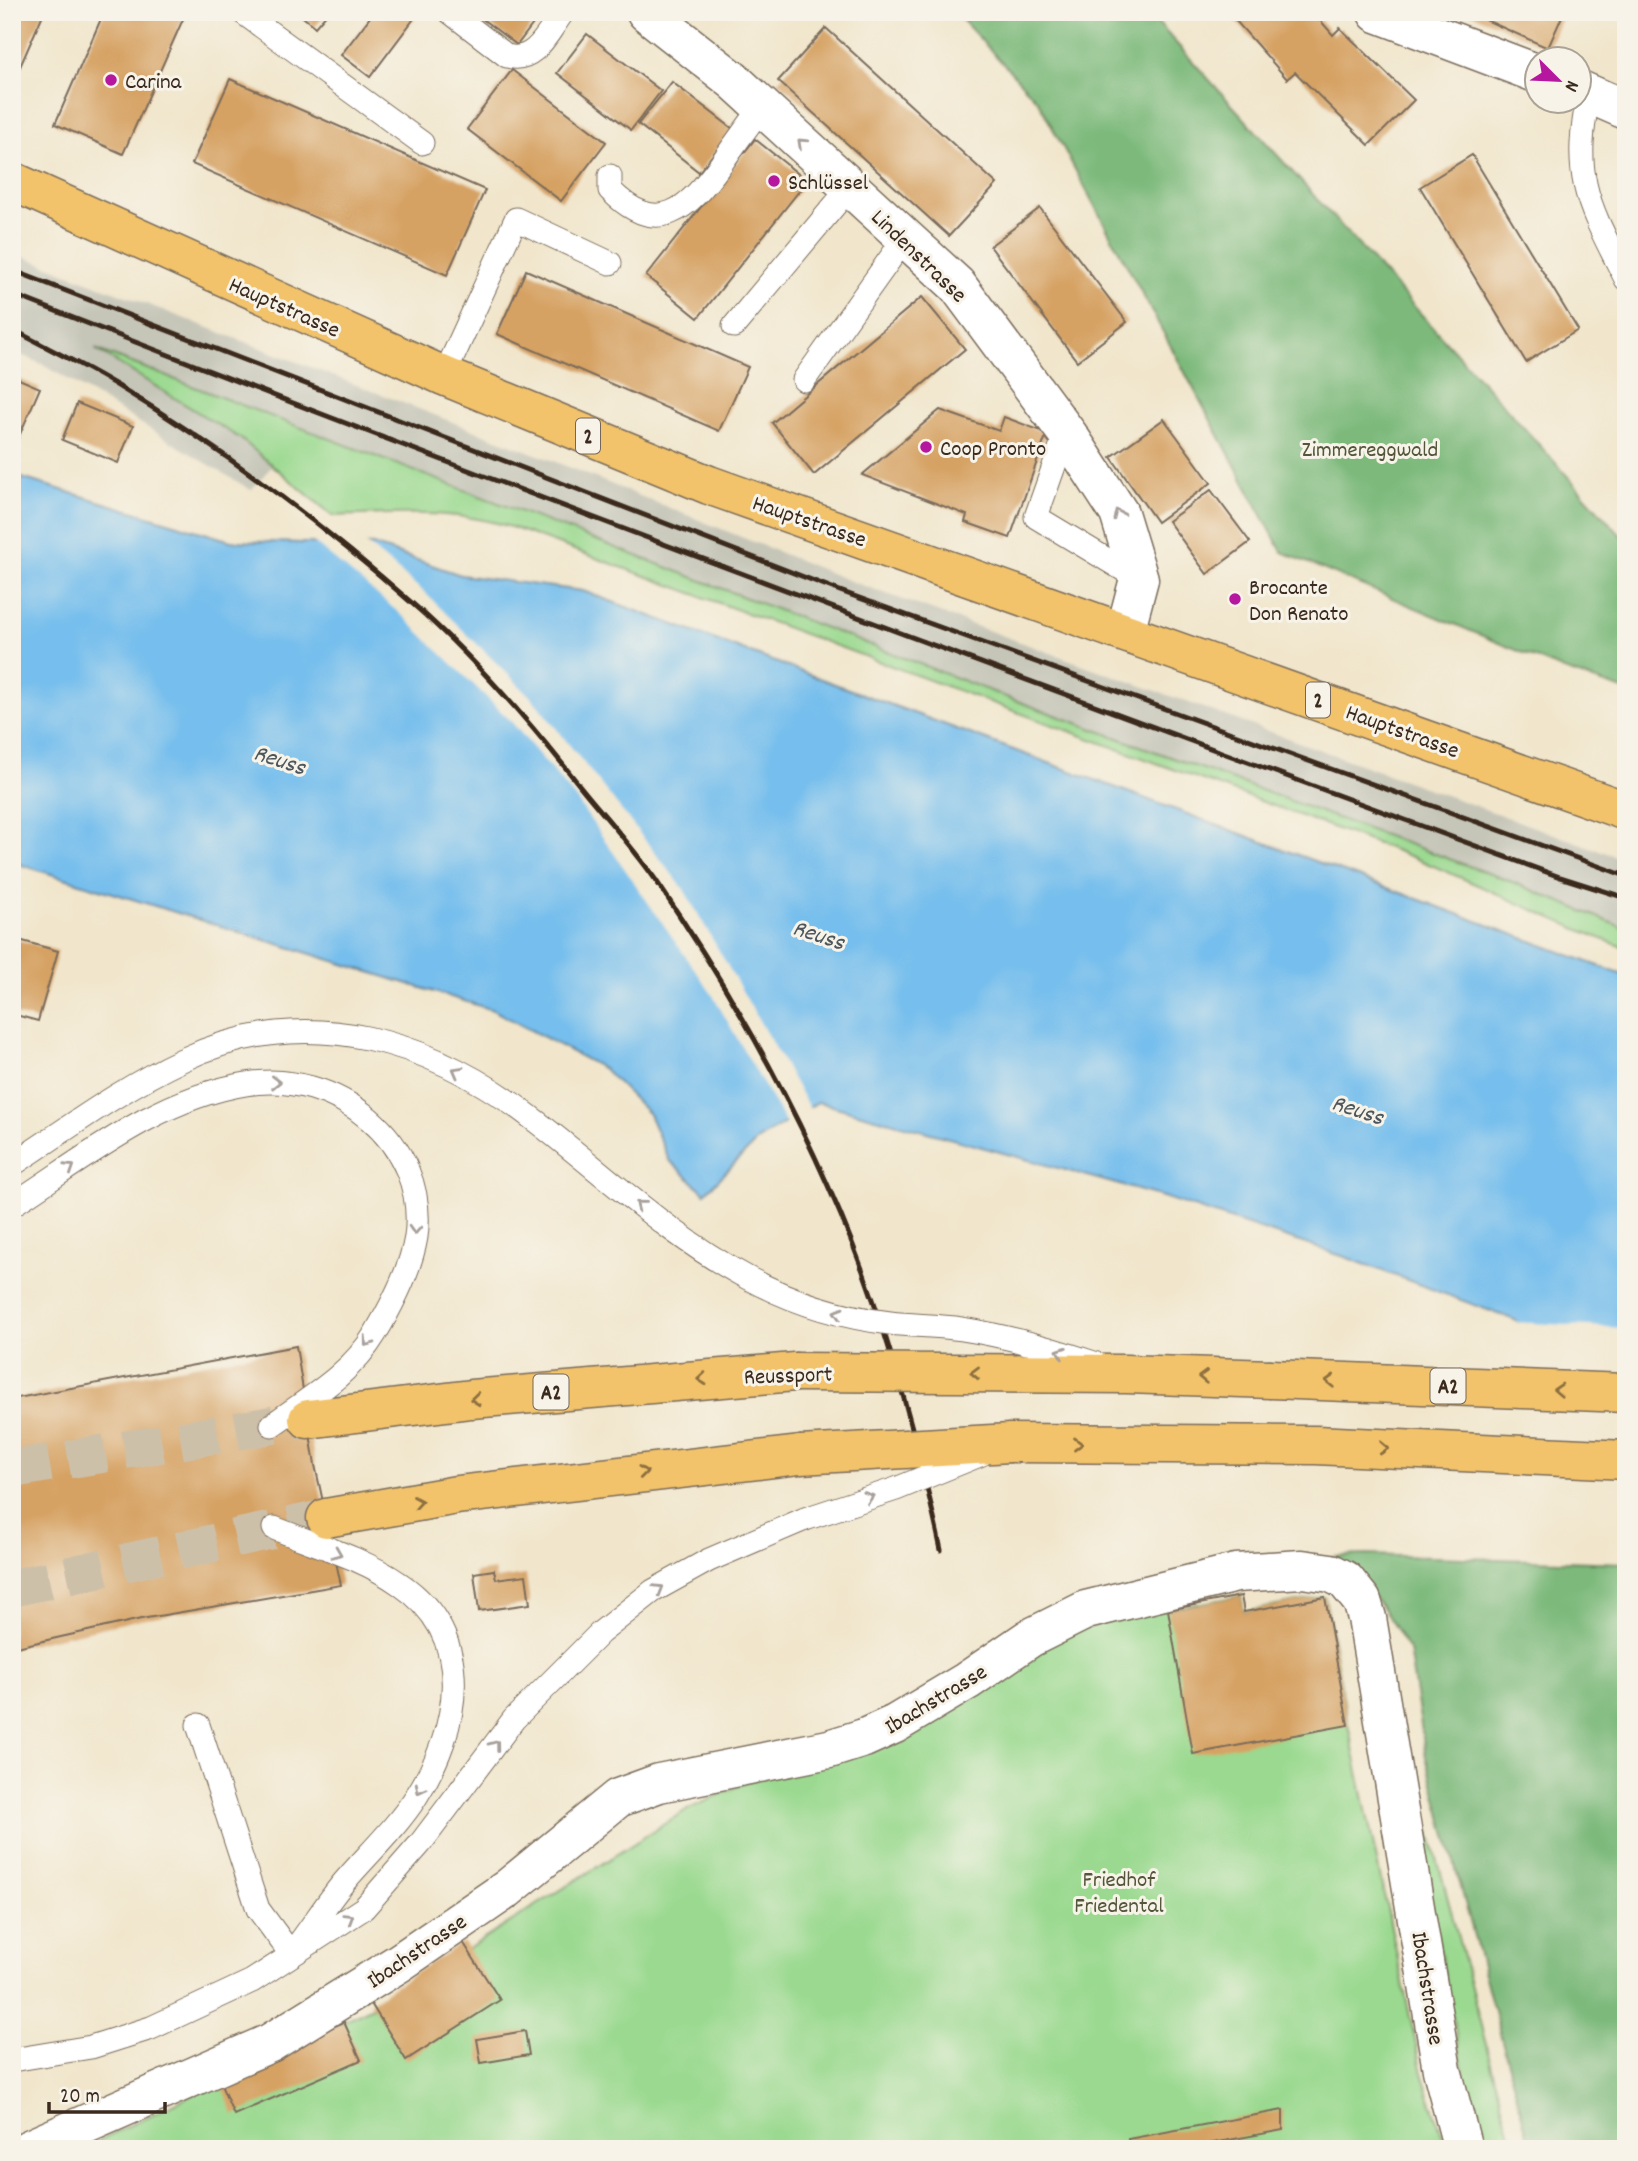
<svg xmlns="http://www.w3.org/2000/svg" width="1638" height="2161" font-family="Dekko,sans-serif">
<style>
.industrial{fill:#c5c5b8}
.green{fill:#9ad98f;stroke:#6a8256;stroke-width:2}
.forest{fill:#7bb97a;stroke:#5b724c;stroke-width:2}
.water{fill:#74beed;stroke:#587486;stroke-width:2}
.pier{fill:#f1e6cc}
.building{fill:#d6a264}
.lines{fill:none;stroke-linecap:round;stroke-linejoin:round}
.motorway-tunnel{stroke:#cdc0a9;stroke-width:38;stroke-dasharray:38 19;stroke-linecap:butt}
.service-casing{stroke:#7b6c5b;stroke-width:25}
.minor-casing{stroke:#7b6c5b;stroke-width:41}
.primary-casing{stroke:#7b6c5b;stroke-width:41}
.motorway-casing{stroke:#7b6c5b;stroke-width:41}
.service{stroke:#fff;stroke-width:23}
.minor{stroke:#fff;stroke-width:38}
.primary{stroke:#f2c36a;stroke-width:38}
.motorway{stroke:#f2c36a;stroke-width:38}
.rail{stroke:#3b2a1e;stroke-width:5}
.service-bridge-casing{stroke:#7b6c5b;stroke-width:25;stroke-linecap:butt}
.motorway-bridge-casing{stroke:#7b6c5b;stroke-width:41;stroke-linecap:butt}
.service-bridge{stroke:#fff;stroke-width:23}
.motorway-bridge{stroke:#f2c36a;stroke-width:38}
.oneway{stroke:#a79f9a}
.oneway2{stroke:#8d6f40}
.poi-dot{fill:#b5179e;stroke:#f7f3e8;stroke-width:2.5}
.labels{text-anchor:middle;stroke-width:6;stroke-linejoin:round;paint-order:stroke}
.shield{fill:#f7f3e8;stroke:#73665b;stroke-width:2}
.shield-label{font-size:21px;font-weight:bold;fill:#3b2a1e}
.poi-label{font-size:23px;fill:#3b2a1e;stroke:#f7f3e8;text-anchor:start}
.street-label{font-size:23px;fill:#3b2a1e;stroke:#f7f3e8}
.park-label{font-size:23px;fill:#53563a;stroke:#f7f3e8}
.water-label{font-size:24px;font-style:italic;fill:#4c565c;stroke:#f7f3e8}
</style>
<rect width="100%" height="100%" fill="#f7f3e8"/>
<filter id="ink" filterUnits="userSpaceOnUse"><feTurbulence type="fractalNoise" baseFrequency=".0143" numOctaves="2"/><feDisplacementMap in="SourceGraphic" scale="14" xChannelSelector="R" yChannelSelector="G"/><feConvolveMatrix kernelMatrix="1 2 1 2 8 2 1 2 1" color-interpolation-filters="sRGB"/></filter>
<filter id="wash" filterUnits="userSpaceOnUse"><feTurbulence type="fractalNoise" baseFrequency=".00686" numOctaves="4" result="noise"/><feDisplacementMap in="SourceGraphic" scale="28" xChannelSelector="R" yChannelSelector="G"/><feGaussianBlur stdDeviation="1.57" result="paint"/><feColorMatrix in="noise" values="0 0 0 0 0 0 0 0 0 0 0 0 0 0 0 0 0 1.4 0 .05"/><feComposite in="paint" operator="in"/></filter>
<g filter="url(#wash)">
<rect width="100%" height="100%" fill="#f1e6cc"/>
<polygon class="industrial" points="12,252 551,460 845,579 1626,860 1626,929 1515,883 1006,697 100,351 241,439 273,465 251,490 44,365 12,351"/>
<g class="green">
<path d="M95,349l911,348 509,186 111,46v19c-78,-28 -153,-68 -232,-98l-880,-322c-63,-20 -117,-14 -181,-12l-92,-77z"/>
<polygon points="1241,1596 1244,1612 1325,1597 1348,1725 1422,2073 1447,2149 81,2149 391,1998 685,1811 1080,1625"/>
<path d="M1412,1787h5c35,120 63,241 97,362h-36l-47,-245z"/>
</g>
<g class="forest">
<polygon points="955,12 1161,12 1157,22 1626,541 1626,691 1564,670 1282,552 1038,101"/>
<polygon points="1367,1555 1626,1563 1626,2149 1531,2149 1426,1757 1409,1650 1382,1607 1336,1556"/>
</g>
<polygon class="water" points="12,475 231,541 373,545 461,575 583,591 1626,976 1626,1416 1515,1320 1345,1257 1163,1197 818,1102 758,1140 705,1193 669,1160 649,1114 604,1069 493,1010 12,862"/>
<g class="pier">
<polygon points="311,540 363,541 425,593 532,698 683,888 811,1111 787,1126 712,994 576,799 510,720 404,617"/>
<polygon points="1512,1322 1626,1328 1626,1419 1623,1418"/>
</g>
<g id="blocks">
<g class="building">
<polygon points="12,12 44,12 12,85"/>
<polygon points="104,12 173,12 184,17 123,154 55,124"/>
<polygon points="297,12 328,12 315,27"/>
<polygon points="374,12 419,12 370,77 341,55"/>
<polygon points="473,12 542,12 517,45"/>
<polygon points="1228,12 1313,12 1333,35 1340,28 1414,100 1369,145 1295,72 1287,79"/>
<polygon points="1468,12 1564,12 1548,48"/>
<polygon points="826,28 997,184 949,236 778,81"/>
<polygon points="587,34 661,91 631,130 557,73"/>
<polygon points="512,70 606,142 561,201 467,129"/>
<polygon points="230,79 485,190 447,275 192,164"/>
<polygon points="672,82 733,129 699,172 638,124"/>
<polygon points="755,139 807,181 698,318 646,276"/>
<polygon points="1472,155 1578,330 1526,362 1420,187"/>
<polygon points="1040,208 1127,322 1077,361 990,246"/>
<polygon points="526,270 748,367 719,431 497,334"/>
<polygon points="922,297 965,349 814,475 772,423"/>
<polygon points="12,376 40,388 17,441 12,439"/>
<polygon points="77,403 133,426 118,463 62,440"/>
<polygon points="940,410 999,431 1004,417 1047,433 1010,538 965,522 967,515 862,475"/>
<polygon points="1164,419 1211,483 1157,522 1111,457"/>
<polygon points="1211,490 1250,542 1207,574 1168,521"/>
<polygon points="12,938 58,951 38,1021 12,1014"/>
<polygon points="296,1346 315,1465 341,1585 141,1619 12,1648 12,1399"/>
<polygon points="494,1570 496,1579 526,1575 530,1604 479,1611 474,1573"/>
<polygon points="1241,1596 1244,1612 1325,1597 1348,1725 1193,1754 1168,1610"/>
<polygon points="463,1942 500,2000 406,2060 370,2002"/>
<polygon points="344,2022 361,2060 234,2115 217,2076"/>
<polygon points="525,2031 529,2055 481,2063 477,2039"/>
<polygon points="1283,2110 1283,2130 1181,2149 1129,2149 1128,2139"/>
</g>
</g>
</g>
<g filter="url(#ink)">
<use href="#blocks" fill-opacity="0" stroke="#7b6c5b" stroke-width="2"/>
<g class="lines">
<g class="motorway-tunnel">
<polyline points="12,1469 308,1419"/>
<polyline points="12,1588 326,1518"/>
</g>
<defs>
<g id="service">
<polyline points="242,12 422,143"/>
<path d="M450,12l57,44c28,8 41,-24 56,-44"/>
<path d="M1589,93c-18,86 -1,111 37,186"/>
<path d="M610,176v14c48,49 78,19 111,-26 13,-19 27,-38 41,-57"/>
<polyline points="734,326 850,187"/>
<polyline points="444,376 516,219 610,263"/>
<polyline points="804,380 905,238"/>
<polyline points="1069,436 1060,449 1036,517 1139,579"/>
<path d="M12,1205c73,-47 146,-107 234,-121 89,-15 183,57 170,153 -5,31 -25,70 -41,97 -24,40 -66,64 -103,91"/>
<path d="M274,1528c42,17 89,30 126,56 77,52 60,145 16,213 -20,31 -48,57 -72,85 -16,19 -29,40 -44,60"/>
<polyline points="198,1725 258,1909 291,1954"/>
<polyline points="12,2060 91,2047 151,2028 252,1981 364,1908 420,1844 514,1719 600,1633 653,1591 709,1560 805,1519"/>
</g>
<g id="minor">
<polyline points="646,12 734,81 957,285 1069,436 1119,513 1139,579 1125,632"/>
<polyline points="1377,13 1536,73"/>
<polyline points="1578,89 1626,110"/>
<polyline points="29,2149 270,2043 399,1963 507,1889 618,1798 659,1783 829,1749 864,1738 895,1724 967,1681 1030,1638 1086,1610 1236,1573 1302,1569 1331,1573 1345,1580 1362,1601 1367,1618 1442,2070 1463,2149"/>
</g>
<polyline id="primary" points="12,181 444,376 709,485 1626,811"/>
<g id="motorway">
<polyline points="1271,1379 1626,1393"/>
<polyline points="308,1419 471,1399 795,1372"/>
<polyline points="1010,1443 1316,1445 1626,1460"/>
<polyline points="326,1518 457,1495 800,1455"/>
</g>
</defs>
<use href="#service" class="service-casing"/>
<use href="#minor" class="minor-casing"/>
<use href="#primary" class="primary-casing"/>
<use href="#motorway" class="motorway-casing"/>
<use href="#service" class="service"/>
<use href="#minor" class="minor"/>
<use href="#primary" class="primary"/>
<use href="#motorway" class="motorway"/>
<g class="rail">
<polyline points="12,270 840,591 1626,876"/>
<path d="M12,294c514,201 1031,393 1548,583l66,21"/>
<path d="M12,329c35,19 72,36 106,57 104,63 203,137 295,218 62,54 116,117 167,182 25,31 53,61 75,93 84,123 157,255 209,395 33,90 57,182 77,276"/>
</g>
<defs>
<g id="service-bridge">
<path d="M12,1165c55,-36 110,-77 170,-105 125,-59 251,-20 355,62 69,53 132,114 209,155 44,24 94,40 144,46 24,3 48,2 72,6 46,7 90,20 135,35"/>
<polyline points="805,1519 896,1489 982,1454"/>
</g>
<g id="motorway-bridge">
<polyline points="795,1372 1126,1374 1271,1379"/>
<polyline points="800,1455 1010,1443"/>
</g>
</defs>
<use href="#service-bridge" class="service-bridge-casing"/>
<use href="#motorway-bridge" class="motorway-bridge-casing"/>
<use href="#service-bridge" class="service-bridge"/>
<use href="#motorway-bridge" class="motorway-bridge"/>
</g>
<defs><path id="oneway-chevron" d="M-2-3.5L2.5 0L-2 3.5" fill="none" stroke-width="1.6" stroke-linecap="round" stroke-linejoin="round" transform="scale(1.75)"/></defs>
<g class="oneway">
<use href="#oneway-chevron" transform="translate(802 143) rotate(-137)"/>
<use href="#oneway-chevron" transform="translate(1118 514) rotate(-115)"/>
<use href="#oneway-chevron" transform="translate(457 1071) rotate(-151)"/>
<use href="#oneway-chevron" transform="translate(276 1082) rotate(-1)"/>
<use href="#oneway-chevron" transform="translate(70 1168) rotate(-33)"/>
<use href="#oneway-chevron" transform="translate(640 1205) rotate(-141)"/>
<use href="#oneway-chevron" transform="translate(415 1230) rotate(93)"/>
<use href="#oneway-chevron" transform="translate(838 1313) rotate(-164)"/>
<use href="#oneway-chevron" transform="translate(368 1342) rotate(127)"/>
<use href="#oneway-chevron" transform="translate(1061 1352) rotate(-161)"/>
<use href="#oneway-chevron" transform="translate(869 1497) rotate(-18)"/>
<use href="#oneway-chevron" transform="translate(337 1553) rotate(22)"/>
<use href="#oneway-chevron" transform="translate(659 1589) rotate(-31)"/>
<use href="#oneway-chevron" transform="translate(495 1745) rotate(-53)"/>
<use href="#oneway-chevron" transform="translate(420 1789) rotate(118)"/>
<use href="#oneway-chevron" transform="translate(349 1918) rotate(-32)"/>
</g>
<g class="oneway2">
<use href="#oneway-chevron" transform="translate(975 1373) rotate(-179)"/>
<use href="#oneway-chevron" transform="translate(1203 1377) rotate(-178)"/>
<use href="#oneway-chevron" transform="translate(702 1379) rotate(175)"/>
<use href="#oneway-chevron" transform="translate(1330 1381) rotate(-178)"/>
<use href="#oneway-chevron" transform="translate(1558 1390) rotate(-177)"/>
<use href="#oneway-chevron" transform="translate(475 1399) rotate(174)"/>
<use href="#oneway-chevron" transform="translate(1078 1444)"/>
<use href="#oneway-chevron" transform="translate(1384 1448) rotate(2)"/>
<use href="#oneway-chevron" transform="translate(643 1472) rotate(-7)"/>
<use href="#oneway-chevron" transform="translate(418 1502) rotate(-10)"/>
</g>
</g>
<g class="poi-dot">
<circle cx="111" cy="80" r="7"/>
<circle cx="774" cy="181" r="7"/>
<circle cx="926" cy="447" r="7"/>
<circle cx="1235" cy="599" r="7"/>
</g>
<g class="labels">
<g class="shield">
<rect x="576" y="418.5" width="24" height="35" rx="5"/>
<rect x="1306" y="682.5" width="24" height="35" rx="5"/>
<rect x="1430.5" y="1368.5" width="35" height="35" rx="5"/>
<rect x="533.5" y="1374.5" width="35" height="35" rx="5"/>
</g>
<g class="shield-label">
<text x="588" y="443">2</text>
<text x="1318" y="707">2</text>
<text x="1448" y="1393">A2</text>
<text x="551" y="1399">A2</text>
</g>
<g class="poi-label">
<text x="125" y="88">Carina</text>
<text x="788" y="189">Schlüssel</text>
<text x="940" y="455">Coop Pronto</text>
<text x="1249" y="594">Brocante<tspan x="1249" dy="26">Don Renato</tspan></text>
</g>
<g class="street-label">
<text transform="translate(920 255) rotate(44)" y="8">Lindenstrasse</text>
<text transform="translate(285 306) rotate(24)" y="8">Hauptstrasse</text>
<text transform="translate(810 520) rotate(19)" y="8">Hauptstrasse</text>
<text transform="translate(1403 730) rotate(20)" y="8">Hauptstrasse</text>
<text transform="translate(788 1374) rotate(-2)" y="8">Reussport</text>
<text transform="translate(935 1698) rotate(-31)" y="8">Ibachstrasse</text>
<text transform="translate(416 1950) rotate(-34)" y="8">Ibachstrasse</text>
<text transform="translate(1429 1988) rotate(81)" y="8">Ibachstrasse</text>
</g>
<g class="park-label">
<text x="1370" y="456">Zimmereggwald</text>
<text x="1119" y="1886">Friedhof<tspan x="1119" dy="26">Friedental</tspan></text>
</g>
<g class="water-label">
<text transform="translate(280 759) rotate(18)" y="8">Reuss</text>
<text transform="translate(819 934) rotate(18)" y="8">Reuss</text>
<text transform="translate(1358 1109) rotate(18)" y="8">Reuss</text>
</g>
</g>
<rect width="1638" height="2161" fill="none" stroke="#f7f3e8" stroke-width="42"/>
<g transform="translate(1558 80) rotate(114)"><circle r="33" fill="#f7f3e8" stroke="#aca397" stroke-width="2"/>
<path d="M0-5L12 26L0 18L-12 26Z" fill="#b5179e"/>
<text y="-10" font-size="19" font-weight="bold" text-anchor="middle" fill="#3b2a1e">N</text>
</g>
<path d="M49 2102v10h116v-10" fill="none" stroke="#3b2a1e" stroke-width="3.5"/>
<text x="60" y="2102" font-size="21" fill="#3b2a1e" stroke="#f7f3e8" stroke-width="5" paint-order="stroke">20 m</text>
</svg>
